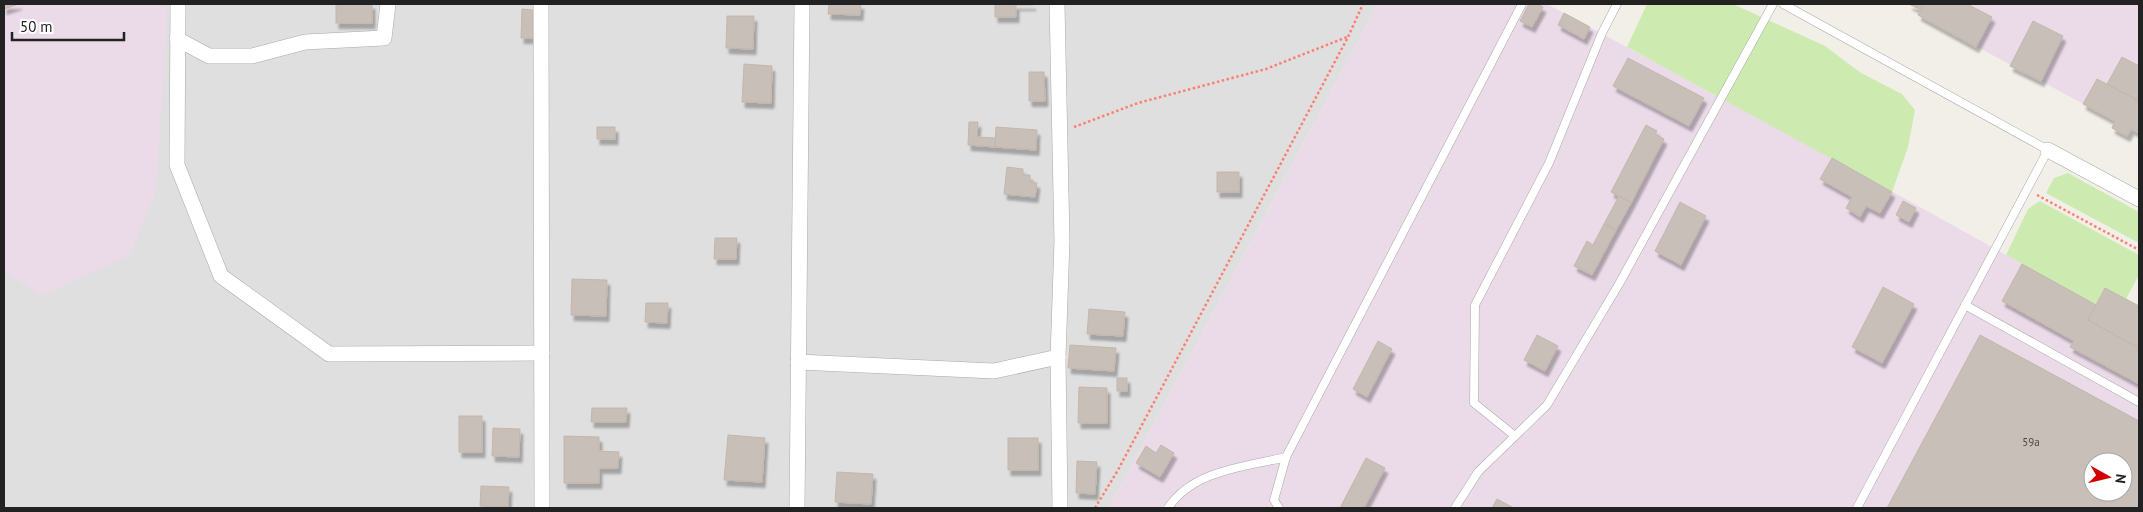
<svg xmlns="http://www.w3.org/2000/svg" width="2143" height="512" font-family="'PT Sans',sans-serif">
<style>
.residential{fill:#e0dfdf}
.industrial{fill:#ebdbe8;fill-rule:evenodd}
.grass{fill:#cdebb0}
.building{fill:#c7bfb8;stroke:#c4b6ab;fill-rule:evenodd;filter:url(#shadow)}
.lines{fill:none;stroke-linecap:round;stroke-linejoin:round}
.lane-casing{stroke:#a9a9a9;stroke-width:9}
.street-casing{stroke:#a9a9a9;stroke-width:16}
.path{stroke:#fa8072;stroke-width:2.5;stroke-dasharray:2.5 2.5;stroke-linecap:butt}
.lane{stroke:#fff;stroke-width:8}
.street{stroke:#fff;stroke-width:15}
.labels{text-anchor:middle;stroke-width:5;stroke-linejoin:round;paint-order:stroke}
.number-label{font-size:11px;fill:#4b4948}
</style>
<defs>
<filter id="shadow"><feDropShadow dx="3" dy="5.5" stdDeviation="1" flood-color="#0004"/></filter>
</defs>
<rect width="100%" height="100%" fill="#f2efe9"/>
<polygon class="residential" points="4,4 1378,4 1109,508 4,508"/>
<g class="industrial">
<polygon points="4,4 166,4 167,18 156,191 130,255 41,296 4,270"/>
<path d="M1378,4h169l285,154 264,147 9,-17 34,18v202h-1030zM2093,462h30v30h-30z"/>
<polygon points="1909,4 2139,4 2139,133 2131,129 2127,136 2112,128 2115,121 1918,15 1921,10"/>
</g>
<g class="grass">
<polygon points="1647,4 1733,4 1825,46 1861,73 1902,94 1915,110 1908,147 1892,192 1627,47"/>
<polygon points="2068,173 2139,212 2139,243 2046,193 2054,178"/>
<polygon points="2040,201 2139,255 2139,275 2126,299 2105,288 2096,305 2006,255 2028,209"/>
</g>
<g class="building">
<polygon points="4,4 19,4 4,9"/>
<rect x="336" y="4" width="36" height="19"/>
<polygon points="829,4 861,4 860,15 828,14"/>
<polygon points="995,4 1033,4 1033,5 1016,5 1016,17 995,17"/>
<polygon points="1529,4 1537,4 1543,7 1532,27 1520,21"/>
<polygon points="1909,4 1924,4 1921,10"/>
<polygon points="1924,4 1967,4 1992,17 1976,47 1918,15"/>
<polygon points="522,9 533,10 533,38 521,38"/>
<polygon points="1564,13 1590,27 1584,39 1558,25"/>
<polygon points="727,16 754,16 753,49 726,48"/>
<polygon points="2033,21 2063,36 2041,81 2010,66"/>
<polygon points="2122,57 2139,66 2139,101 2107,84"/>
<polygon points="1628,58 1704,98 1689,126 1613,86"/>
<polygon points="744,64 772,66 771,103 742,102"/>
<polygon points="1029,72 1044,72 1045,101 1029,101"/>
<polygon points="2097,79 2139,101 2139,133 2131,129 2127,136 2112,128 2115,121 2083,104"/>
<polygon points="969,122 978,122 977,137 996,138 995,147 968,145"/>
<polygon points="1646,125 1657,131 1655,134 1664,139 1631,203 1611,192"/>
<rect x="597" y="127" width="18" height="12"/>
<polygon points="996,127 1037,130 1036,150 995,147"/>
<polygon points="1832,158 1892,192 1880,213 1866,206 1860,217 1846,208 1852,197 1820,179"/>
<polygon points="1007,167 1023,169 1023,175 1030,175 1030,182 1037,183 1035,197 1004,194"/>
<rect x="1217" y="172" width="22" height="20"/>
<polygon points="1619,196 1631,203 1616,230 1604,224"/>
<polygon points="1903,201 1916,208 1909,222 1896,215"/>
<polygon points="1680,202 1706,216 1681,265 1655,251"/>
<polygon points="1604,224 1616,230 1592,275 1574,266 1587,241 1593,245"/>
<polygon points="715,238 737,238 736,259 714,259"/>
<polygon points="2022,264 2096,305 2088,320 2139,348 2139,384 2070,347 2074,341 2002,301"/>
<polygon points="572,279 607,280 606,316 571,315"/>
<polygon points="1883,287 1914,304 1882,363 1852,347"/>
<polygon points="2105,288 2139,306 2139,348 2088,320"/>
<polygon points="646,303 668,303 667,323 645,322"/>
<polygon points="1089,309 1125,312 1123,336 1087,334"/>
<polygon points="1537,335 1558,346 1545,371 1524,360"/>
<path d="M1980,335l159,86v87h-252zM2093,462h30v30h-30z"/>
<polygon points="1378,341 1392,349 1367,397 1353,389"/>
<polygon points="1070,345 1116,348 1114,371 1068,368"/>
<rect x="1117" y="378" width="10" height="13"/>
<polygon points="1079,387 1107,388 1107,423 1078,423"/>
<polygon points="592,408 627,408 626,422 591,422"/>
<rect x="459" y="416" width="23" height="36"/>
<polygon points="493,428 520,429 519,457 492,456"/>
<polygon points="728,435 765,438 762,482 724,480"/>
<polygon points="564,436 599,437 599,451 619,452 618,468 599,468 599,483 564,483"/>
<rect x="1008" y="438" width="30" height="32"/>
<polygon points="1161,445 1174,453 1160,477 1136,463 1146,446 1156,453"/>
<polygon points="1366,458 1385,468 1364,508 1340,508"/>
<polygon points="1077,461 1097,462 1095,494 1076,493"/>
<polygon points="837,472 873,474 871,504 835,502"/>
<polygon points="481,486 509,487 508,507 480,506"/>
<polygon points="1497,499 1514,508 1492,508"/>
</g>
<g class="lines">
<defs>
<g id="lane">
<polyline points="1783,4 2048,150 1857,508"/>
<polyline points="1965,305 2139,402"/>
<polyline points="1515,436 1474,403 1475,305 1549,163 1602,33 1617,4"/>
<path d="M1168,508c25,-38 77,-41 118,-51"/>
<polyline points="1279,508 1274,500 1286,457 1522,4"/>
<polyline points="1455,508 1478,472 1547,405 1619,284 1773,4"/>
</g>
<g id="street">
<polyline points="178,4 177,165 221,276 329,354 542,353"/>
<polyline points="541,4 542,508"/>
<polyline points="1057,4 1062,241 1058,357 1060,508"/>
<polyline points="177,39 209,56 252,56 305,42 384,38 388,4"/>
<polyline points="2048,150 2139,199"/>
<polyline points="798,362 994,371 1058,357"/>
<polyline points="797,508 802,4"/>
</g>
</defs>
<use href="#lane" class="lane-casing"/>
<use href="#street" class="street-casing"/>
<g class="path">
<polyline points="1074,127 1138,103 1266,69 1347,37"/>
<polyline points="2037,195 2139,250"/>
<polyline points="1095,508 1118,470 1348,37 1363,4"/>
</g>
<use href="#lane" class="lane"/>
<use href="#street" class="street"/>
</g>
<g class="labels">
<g class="number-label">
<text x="2031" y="446">59а</text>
</g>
</g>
<rect width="2143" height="512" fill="none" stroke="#222222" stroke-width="10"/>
<g transform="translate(2108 477) rotate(98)"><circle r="24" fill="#ffffff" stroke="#a7a7a7"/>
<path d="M0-4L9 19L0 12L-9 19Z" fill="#d40000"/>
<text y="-8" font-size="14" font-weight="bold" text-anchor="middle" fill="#222222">N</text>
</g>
<path d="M12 32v8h112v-8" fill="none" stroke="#222222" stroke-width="2.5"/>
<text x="20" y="32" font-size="15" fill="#222222" stroke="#ffffff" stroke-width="4" paint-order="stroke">50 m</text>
</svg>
